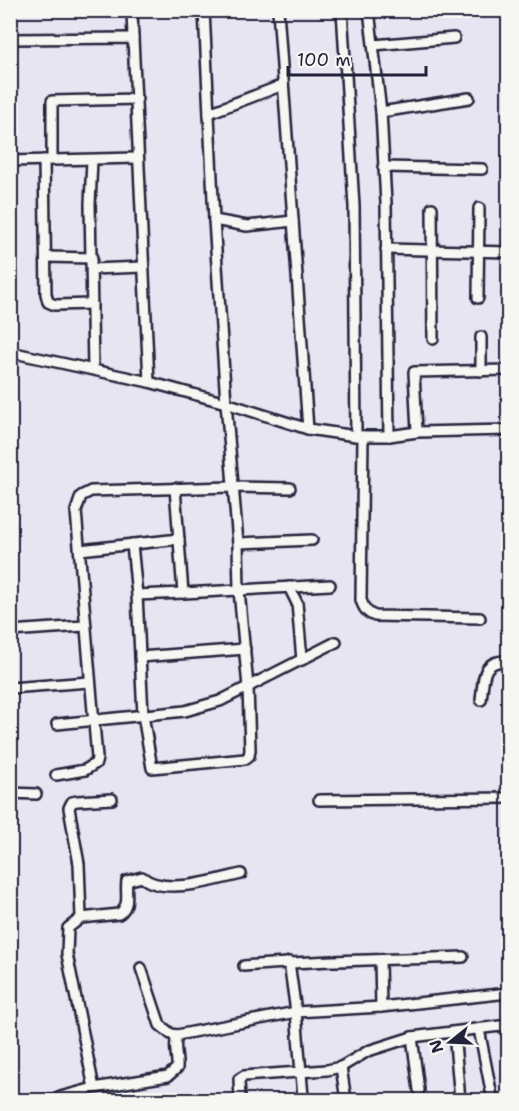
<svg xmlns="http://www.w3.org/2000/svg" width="519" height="1111" font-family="'Shantell Sans',sans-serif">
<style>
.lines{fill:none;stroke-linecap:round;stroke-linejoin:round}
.minor-casing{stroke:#22223b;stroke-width:14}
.minor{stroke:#f6f6f2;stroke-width:9}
</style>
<rect width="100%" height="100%" fill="#e6e5f1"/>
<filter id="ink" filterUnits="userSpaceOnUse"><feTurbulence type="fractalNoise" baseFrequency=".0167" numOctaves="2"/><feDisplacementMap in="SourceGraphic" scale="12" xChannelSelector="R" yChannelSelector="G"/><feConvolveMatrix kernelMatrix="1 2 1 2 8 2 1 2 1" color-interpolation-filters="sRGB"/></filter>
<g filter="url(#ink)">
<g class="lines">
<defs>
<g id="minor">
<polyline points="132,10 133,38"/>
<polyline points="278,10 308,429"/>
<polyline points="342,10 354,206 356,436"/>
<polyline points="369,10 381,112 386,203 389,436"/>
<polyline points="10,39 133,38 149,382"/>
<polyline points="374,45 454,38"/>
<polyline points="381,112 469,98"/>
<polyline points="209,113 283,85"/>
<polyline points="44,160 46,294 48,302 55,305 92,304"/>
<polyline points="52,160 52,101 137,99"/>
<polyline points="92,160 90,204 93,369"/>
<polyline points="10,161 137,158"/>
<polyline points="383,167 482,169"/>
<polyline points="432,208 433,339"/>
<polyline points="214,220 247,226 293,221"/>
<polyline points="386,249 508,252"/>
<polyline points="46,257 92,258"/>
<polyline points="92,269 143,267"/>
<polyline points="478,298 479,208"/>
<polyline points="481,337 481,371"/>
<polyline points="10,352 149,382 226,403 308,429 356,436 389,436 417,432 508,430"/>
<polyline points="417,432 414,372 508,370"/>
<path d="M363,436l-2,164c3,9 6,13 14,16l105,2"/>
<polyline points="238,543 312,540"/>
<polyline points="132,544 137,595 143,715 152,768 245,759 249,756 250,750 248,687 239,590 238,543 226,403 214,220 204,10"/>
<polyline points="80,550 179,539"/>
<polyline points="289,587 297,603 302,660"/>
<polyline points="183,593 330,585"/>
<polyline points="137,595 183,593 175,488"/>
<polyline points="10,631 84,626"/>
<polyline points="140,657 245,649"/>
<polyline points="10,688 89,682"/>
<path d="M481,700c3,-22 0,-40 27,-39"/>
<polyline points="57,724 185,711 220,701 336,642"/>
<polyline points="56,775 85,770 96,763 97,758 76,511 81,496 91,491 232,487 290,488"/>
<polyline points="10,793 36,794"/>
<polyline points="319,800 508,798"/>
<path d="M81,918l38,-4c12,-9 6,-20 8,-33l15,-4c22,19 73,3 99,-3"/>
<polyline points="380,961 381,1007"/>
<polyline points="289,962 296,1012 303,1097"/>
<path d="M244,966c73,-6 146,-6 219,-9"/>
<polyline points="141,968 160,1025 171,1034 177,1035"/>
<polyline points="479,1029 492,1096 496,1100"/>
<polyline points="454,1032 460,1100"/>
<polyline points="412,1037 419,1090"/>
<polyline points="341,1067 346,1100"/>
<polyline points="94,1088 67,954 68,928 81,918 79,864 69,808 72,802 77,801 112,799"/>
<path d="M49,1100l45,-12 74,-12 9,-8c1,-11 -4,-22 0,-33l119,-23 85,-5 127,-14"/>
<polyline points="240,1100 239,1079 244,1076 327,1070 341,1067 368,1051 412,1037 508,1025"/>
</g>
</defs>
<use href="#minor" class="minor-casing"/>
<use href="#minor" class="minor"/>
</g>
</g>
<rect width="519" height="1111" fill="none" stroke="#f6f6f2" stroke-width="36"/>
<rect x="18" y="18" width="483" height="1075" fill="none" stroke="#22223b" stroke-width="2" filter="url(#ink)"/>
<g transform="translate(450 1042) rotate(252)" stroke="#f6f6f2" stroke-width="4.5" paint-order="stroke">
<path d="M0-4.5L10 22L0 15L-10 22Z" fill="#22223b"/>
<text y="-9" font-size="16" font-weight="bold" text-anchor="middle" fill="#22223b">N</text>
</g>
<path d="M288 66v9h138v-9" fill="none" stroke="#22223b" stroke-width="3"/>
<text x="297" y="66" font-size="18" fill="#22223b" stroke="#f6f6f2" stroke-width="4.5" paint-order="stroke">100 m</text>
</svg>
